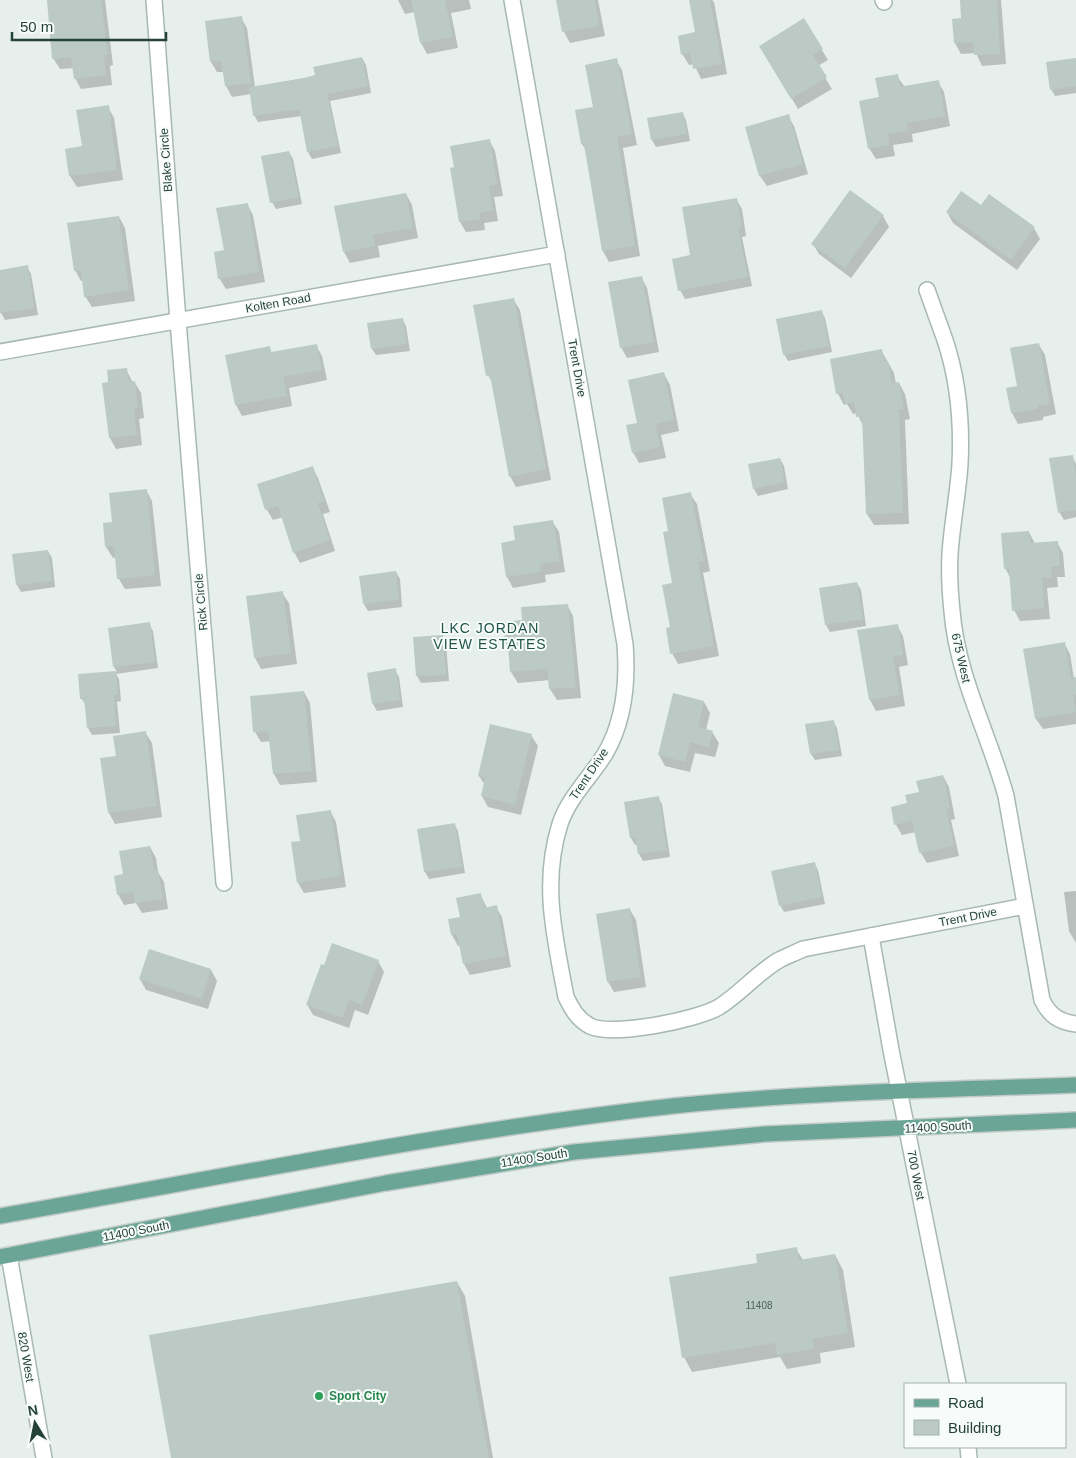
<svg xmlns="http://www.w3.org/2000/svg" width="1076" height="1458" font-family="Helvetica,sans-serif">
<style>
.shadow{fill:#0003}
.building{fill:#bbcac4}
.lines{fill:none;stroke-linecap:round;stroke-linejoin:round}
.minor-casing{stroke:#a8b8b2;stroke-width:18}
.major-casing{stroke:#c2cac8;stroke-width:18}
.minor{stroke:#fff;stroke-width:15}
.major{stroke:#6aa596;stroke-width:15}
.leisure-dot{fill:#2e9e5b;stroke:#f7fbf9;stroke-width:2}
.labels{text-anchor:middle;stroke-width:4;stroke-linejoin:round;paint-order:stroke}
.number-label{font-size:10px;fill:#4a645c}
.street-label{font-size:12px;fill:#24423a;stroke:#f7fbf9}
.leisure-label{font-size:12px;font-weight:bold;fill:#27864d;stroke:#f7fbf9;text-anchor:start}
.neighbourhood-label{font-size:14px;letter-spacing:1px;fill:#1f5548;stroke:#f7fbf9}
</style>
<rect width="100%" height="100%" fill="#e6efeb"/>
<g class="shadow">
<polygon points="48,0 105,0 113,65 110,66 112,85 81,89 75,78 74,68 60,69 53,58"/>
<polygon points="398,0 469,0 471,9 451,13 458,48 427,54 421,43 415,12 405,14"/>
<polygon points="564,0 598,0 605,36 570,43 564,32 558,1"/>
<polygon points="690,0 712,0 714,2 727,74 701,79 694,64 689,65 683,55 679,36 697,33"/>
<polygon points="961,0 1001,0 1006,64 982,66 976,53 961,54 955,43 953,20 962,20"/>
<polygon points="241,18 247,28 255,87 316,76 362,58 366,65 371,93 330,101 341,153 312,159 308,152 301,116 258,122 254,115 251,94 232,97 226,86 224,72 217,72 211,62"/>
<polygon points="804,20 828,60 818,66 832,89 798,109 761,46"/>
<polygon points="616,60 622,70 637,145 623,148 640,256 609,262 603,251 587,152 582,144 595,108"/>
<polygon points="1076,60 1076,93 1055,96 1051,89"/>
<polygon points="897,76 904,86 938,82 944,92 950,126 912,134 913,142 893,145 895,156 876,159 869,148 880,98"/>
<polygon points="108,107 114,118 123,180 77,187 70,176 67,150 83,148"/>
<polygon points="682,113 686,120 690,141 656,147 652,140 649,119"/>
<polygon points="788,116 794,126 808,174 767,186 760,176 747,128"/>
<polygon points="489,140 495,151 503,196 494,197 498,221 484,223 485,230 466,232 460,222"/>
<polygon points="289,152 293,159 302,204 276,209 272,202"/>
<polygon points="406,194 412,205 418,238 378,246 380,257 350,263 344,252 336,207"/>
<polygon points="736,199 742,209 746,236 742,237 752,286 685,299 680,290 692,256"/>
<polygon points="247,204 253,215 265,282 226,289 219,278 225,251"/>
<polygon points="981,207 1034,228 1040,239 1017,270 953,223 947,212"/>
<polygon points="883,216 889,227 851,278 819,254 813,244"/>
<polygon points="119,217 125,228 135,301 92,307 85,296 83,281 81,281 75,270"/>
<polygon points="27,267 31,274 38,315 5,320 1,313 0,304 0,271"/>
<polygon points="641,277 647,288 659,352 627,358 621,347"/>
<polygon points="513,299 520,310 551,480 516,487 510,476 493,384 488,375"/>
<polygon points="821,311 825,318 832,352 788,361 784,354"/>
<polygon points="402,319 406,326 410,351 376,355 372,349"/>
<polygon points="316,345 322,356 327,380 289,388 292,406 242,416 236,405 227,356 269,348 272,353"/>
<polygon points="1039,345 1045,355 1056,414 1043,417 1043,420 1018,424 1012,413 1007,389 1018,387"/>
<polygon points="881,350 894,373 896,384 899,383 905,394 910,419 905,420 909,524 874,525 867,514 864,428 857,413 853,414 847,404 844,405 838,394 831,360"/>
<polygon points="126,369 133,383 135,383 141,393 144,418 139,419 142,445 116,449 110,438 103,384 110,384"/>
<polygon points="664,374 670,385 679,431 661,435 666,458 639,463 633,452 638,424"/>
<polygon points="1072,456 1076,464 1076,517 1064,520 1060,513 1051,459"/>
<polygon points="780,459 784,466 788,489 758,496 754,489"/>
<polygon points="312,467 318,478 330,512 323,514 335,551 300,563 294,552 283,517 273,520 267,510 258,485"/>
<polygon points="146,490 152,501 161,586 125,589 119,579 117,557 113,558 106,547 104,524 113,523"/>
<polygon points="690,494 697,504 710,571 703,573 719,656 678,664 672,653 674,584 670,532"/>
<polygon points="552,521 559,532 565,572 545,575 546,582 513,588 507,577 516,541"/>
<polygon points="1029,532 1035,544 1057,542 1063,553 1065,577 1057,577 1058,587 1047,588 1050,619 1020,621 1014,610 1011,579 1005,568"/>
<polygon points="48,551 52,558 55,587 21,592 17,585"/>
<polygon points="396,572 400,579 402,607 368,611 364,604"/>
<polygon points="857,583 861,590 866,626 830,632 826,625"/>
<polygon points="282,593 289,603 297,664 261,669 255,658 247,597"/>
<polygon points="567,605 573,616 581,698 557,700 550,689 550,680 518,683 511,672 510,650 507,644 524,621"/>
<polygon points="149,624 153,631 158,668 116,674 119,679 121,701 117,702 120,733 92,735 88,728 86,705 81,698 79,676 117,672 114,667"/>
<polygon points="897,625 903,636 908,665 899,667 905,706 876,711 870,700 859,631"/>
<polygon points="442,637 446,644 449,681 421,683 417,676 415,639"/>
<polygon points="1064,643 1070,654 1074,679 1076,678 1076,724 1043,729 1036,719"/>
<polygon points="395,670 399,677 403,707 377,711 373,704"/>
<polygon points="304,692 310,703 317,782 280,785 274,774 271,741 261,742 255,732"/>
<polygon points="704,702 710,713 706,730 712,732 719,743 715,757 695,753 690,772 665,766 659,755"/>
<polygon points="833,721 837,728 842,756 815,760 811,754"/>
<polygon points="145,732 152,743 162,817 115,824 109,813 117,757"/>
<polygon points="531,735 538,746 521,815 488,807 482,796 485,785 479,776"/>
<polygon points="943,776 949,787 955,819 951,820 959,856 927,863 921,853 916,832 902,835 896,825 908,804"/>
<polygon points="658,798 662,804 670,857 643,861 639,854 638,844 635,845 631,838 625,803"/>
<polygon points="330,811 336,822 346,887 304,893 298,883 301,842"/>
<polygon points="454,824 458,831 465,873 429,879 425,872 419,830"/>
<polygon points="150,847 156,858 158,872 164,882 168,909 142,913 136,903 124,905 118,894 124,876"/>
<polygon points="814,863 818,870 825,904 784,912 780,905"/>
<polygon points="1076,891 1076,943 1069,931 1064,892"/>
<polygon points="480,894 487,908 496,907 502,917 511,967 470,975 464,964 460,945 458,946 452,935 449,920 461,918"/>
<polygon points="630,910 636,920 646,987 614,992 608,982"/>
<polygon points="378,961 384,972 368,1015 355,1010 349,1028 313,1015 307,1004"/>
<polygon points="211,970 217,981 208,1009 146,990 140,979"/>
<polygon points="796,1249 803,1260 835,1255 843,1270 855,1347 820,1353 821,1363 787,1369 780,1357 692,1372 684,1357 759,1264"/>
<polygon points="457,1282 465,1296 493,1458 172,1458"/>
</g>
<g class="building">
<polygon points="47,0 101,0 108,55 104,55 106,75 74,79 71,57 52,59"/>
<polygon points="411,0 445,0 453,37 420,43"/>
<polygon points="556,0 595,0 599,26 562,32"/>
<polygon points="689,0 710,0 722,64 693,69 690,53 681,55 678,36 695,32"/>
<polygon points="960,0 997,0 1000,54 974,55 973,42 954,43 952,19 961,18"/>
<polygon points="242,16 251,83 225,86 221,61 210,62 205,21"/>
<polygon points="804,18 823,49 813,55 827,77 791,99 759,46"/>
<polygon points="362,57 368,86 327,94 338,146 307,152 299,109 253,116 249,87 304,78 315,75 313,67"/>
<polygon points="617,58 632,134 617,137 635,246 602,251 584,144 581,144 575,110 593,107 585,65"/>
<polygon points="1076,58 1076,86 1050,90 1046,62"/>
<polygon points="898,74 900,87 939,80 945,116 907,123 908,131 888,134 890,145 868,149 859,101 879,97 875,78"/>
<polygon points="109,105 117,170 69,176 65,149 82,146 76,110"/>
<polygon points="683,112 687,134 651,140 647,118"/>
<polygon points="789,114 803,164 759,176 745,127"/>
<polygon points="490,139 497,185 489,186 493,210 479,213 480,219 459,222 450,168 454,167 450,146"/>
<polygon points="289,151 299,197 270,203 261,156"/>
<polygon points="850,190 884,215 845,268 811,244"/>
<polygon points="961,191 981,205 989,194 1035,227 1011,260 946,212"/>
<polygon points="406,193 413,228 373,235 375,246 343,252 334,206"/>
<polygon points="737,198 742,227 738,228 748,277 678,291 672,259 690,255 682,207"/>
<polygon points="248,203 259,272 218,279 214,252 224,250 216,208"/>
<polygon points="119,216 129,290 84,297 81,270 74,271 67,223"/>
<polygon points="28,265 34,308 0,313 0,270"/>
<polygon points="642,276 654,342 620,348 608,282"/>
<polygon points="514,298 546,469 509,477 490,375 486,376 473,305"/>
<polygon points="822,310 829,346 783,355 776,319"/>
<polygon points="403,318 406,344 371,349 367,323"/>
<polygon points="1039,343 1050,404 1038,406 1038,409 1011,413 1006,388 1017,386 1010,348"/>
<polygon points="317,344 322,370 283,377 287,396 235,405 225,355 270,346 271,352"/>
<polygon points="882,349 884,361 888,361 892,383 899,382 904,409 899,410 903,513 866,514 862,416 856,417 854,402 845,404 843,393 836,394 830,359"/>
<polygon points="127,368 129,382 135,381 138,408 134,408 137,435 109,438 102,383 108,382 107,370"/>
<polygon points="664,372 674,420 656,424 660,447 632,453 626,425 637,423 628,380"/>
<polygon points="1073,455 1076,477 1076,510 1058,513 1049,458"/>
<polygon points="780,458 785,482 753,489 748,464"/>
<polygon points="313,466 324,501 318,503 330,540 293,553 278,506 265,510 257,484"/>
<polygon points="147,489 155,575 117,579 114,546 105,547 103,523 112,522 109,493"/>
<polygon points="691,492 704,561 698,562 714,646 670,654 666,628 670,627 662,585 672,583 663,532 668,531 662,498"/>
<polygon points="553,520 560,561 540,564 541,572 506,577 501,543 515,540 513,526"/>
<polygon points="1029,531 1030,543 1058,541 1060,566 1051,567 1052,577 1042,578 1044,608 1012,611 1009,569 1004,569 1001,533"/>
<polygon points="48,550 52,581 16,585 12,554"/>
<polygon points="396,571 399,600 363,604 359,576"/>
<polygon points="857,582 863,619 825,625 819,588"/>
<polygon points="283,591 291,653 254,658 246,596"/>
<polygon points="568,604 576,688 549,689 547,669 510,672 508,644 505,644 504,622 522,620 521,607"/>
<polygon points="150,622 155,662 113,667 108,628"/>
<polygon points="898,624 903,655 893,656 900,695 869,700 857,630"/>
<polygon points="443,635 446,675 416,676 413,637"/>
<polygon points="1065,642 1071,678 1076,677 1076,694 1073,695 1076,712 1035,719 1023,649"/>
<polygon points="396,668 400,700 372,704 367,673"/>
<polygon points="116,671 118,695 114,695 116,726 87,728 84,698 80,699 78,674"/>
<polygon points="304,691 312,771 273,774 268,731 253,732 250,696"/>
<polygon points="673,693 704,701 698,727 713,731 709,747 690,742 685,762 658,755"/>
<polygon points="834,720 839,750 810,754 805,724"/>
<polygon points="490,724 532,734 515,805 481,796 485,778 478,776"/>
<polygon points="146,731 157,806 108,813 100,758 116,756 113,736"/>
<polygon points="943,775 950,808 946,809 954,846 919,853 912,821 894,825 891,807 907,803 905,795 919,792 916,781"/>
<polygon points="659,796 667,850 638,854 635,837 630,838 624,802"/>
<polygon points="331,810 341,876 297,883 291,842 300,841 296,815"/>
<polygon points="455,823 462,867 424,872 417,829"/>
<polygon points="150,846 154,870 158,870 163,899 135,903 133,892 117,895 114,876 123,874 119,851"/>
<polygon points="815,862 822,897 779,906 771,871"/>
<polygon points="481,893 484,908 497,905 506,956 463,964 457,934 451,935 448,919 460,917 456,898"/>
<polygon points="630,908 641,977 607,982 596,914"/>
<polygon points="332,943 379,960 362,1005 349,1000 343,1018 306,1005 321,964 324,965"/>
<polygon points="149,949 211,969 202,999 139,979"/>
<polygon points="797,1247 799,1260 835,1254 848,1333 812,1339 814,1349 777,1355 775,1343 682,1358 669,1277 757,1263 756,1254"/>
<polygon points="457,1281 489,1458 171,1458 149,1335"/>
</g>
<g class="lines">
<defs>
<g id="minor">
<polyline points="154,0 178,321 224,883"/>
<path d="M512,0l113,644c3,38 0,76 -20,110 -15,24 -36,43 -45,70 -19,60 -5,114 6,173 6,12 11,22 24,29 22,11 107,-6 129,-19 22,-14 38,-34 60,-47 8,-4 16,-7 24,-11l222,-43"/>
<polyline points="883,0 884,2"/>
<path d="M927,290c6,17 12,33 18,50 13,39 17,83 15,124 -2,30 -8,60 -10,90 -1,19 0,38 2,57 5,65 37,123 54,185l36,204c7,15 17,22 34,24"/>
<polyline points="0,352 557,254"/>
<polyline points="871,936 891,1050 958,1384"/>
<polyline points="9,1255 44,1458"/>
<polyline points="968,1447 969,1458"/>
</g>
<g id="major">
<path d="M0,1216c224,-39 447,-85 673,-110 134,-14 269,-16 403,-21"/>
<polyline points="0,1257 386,1183 574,1152 765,1134 1076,1120"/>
</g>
</defs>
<use href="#minor" class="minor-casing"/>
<use href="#major" class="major-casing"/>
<use href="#minor" class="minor"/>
<use href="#major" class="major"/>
</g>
<circle class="leisure-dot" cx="319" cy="1396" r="5"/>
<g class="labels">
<g class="number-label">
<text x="759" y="1309">11408</text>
</g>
<g class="street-label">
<text transform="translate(166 160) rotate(-94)" y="4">Blake Circle</text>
<text transform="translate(278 303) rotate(-10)" y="4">Kolten Road</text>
<text transform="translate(577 368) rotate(80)" y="4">Trent Drive</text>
<text transform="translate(201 602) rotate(-95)" y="4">Rick Circle</text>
<text transform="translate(961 658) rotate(77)" y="4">675 West</text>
<text transform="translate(589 774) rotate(-56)" y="4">Trent Drive</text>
<text transform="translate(968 917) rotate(-11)" y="4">Trent Drive</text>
<text transform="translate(938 1127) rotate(-3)" y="4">11400 South</text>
<text transform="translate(534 1158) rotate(-9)" y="4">11400 South</text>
<text transform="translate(916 1175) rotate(79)" y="4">700 West</text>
<text transform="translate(136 1231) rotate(-11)" y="4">11400 South</text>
<text transform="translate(26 1357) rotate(80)" y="4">820 West</text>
</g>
<g class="leisure-label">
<text x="329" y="1400">Sport City</text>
</g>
<g class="neighbourhood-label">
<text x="490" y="633">LKC JORDAN<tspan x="490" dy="16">VIEW ESTATES</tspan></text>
</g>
</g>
<rect x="904" y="1383" width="162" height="65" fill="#f7fbf9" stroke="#a3b1ad"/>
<rect x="914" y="1399" width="25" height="8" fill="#6aa596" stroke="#a3b1ad"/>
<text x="948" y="1408" font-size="15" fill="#24423a">Road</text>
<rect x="914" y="1420" width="25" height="15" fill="#bbcac4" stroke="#a3b1ad"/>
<text x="948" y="1433" font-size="15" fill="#24423a">Building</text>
<g transform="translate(35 1423) rotate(350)" stroke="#f7fbf9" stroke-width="4" paint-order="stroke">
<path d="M0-4L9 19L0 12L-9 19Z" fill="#24423a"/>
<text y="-8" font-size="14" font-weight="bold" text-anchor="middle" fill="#24423a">N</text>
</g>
<path d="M12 32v8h154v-8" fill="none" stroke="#24423a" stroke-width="2.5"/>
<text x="20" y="32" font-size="15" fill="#24423a" stroke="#f7fbf9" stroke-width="4" paint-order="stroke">50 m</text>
</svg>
